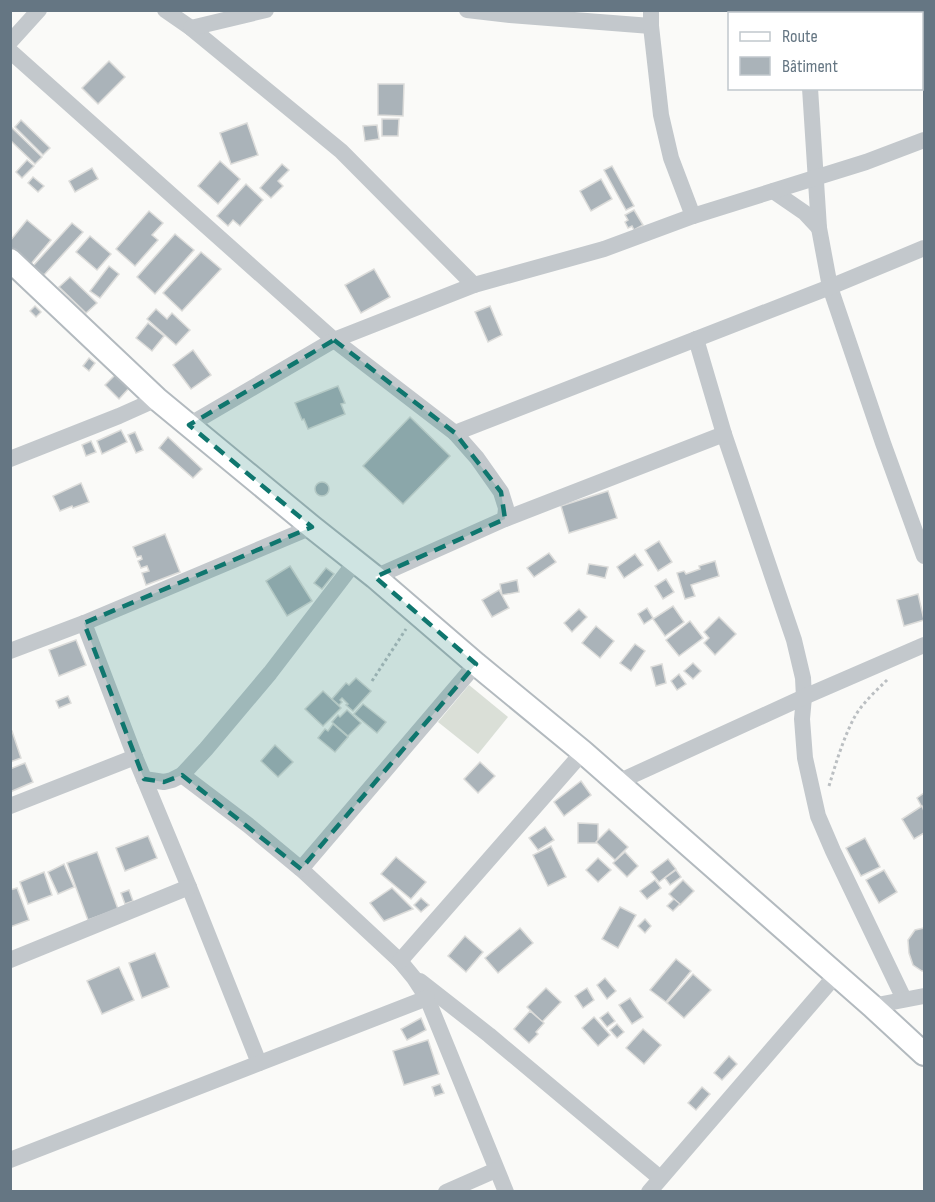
<svg xmlns="http://www.w3.org/2000/svg" width="935" height="1202" font-family="'Sofia Sans Condensed',sans-serif">
<style>
.green{fill:#dadfd7}
.building{fill:#aab3b9;stroke:#dcdcda;stroke-width:1.5}
.lines{fill:none;stroke-linecap:round;stroke-linejoin:round}
.secondary-casing{stroke:#b3babf;stroke-width:26}
.path{stroke:#bbbfc2;stroke-width:3;stroke-dasharray:3 3;stroke-linecap:butt}
.street{stroke:#c3c8cc;stroke-width:16}
.secondary{stroke:#fff;stroke-width:22}
.marked{fill:#0f766e;fill-opacity:0.2;stroke:#0f766e;stroke-width:4.5;stroke-dasharray:12 8;stroke-linejoin:round}
</style>
<rect width="100%" height="100%" fill="#fafaf8"/>
<polygon class="green" points="469,685 508,717 478,754 438,722"/>
<g class="building">
<polygon points="109,61 125,77 98,104 82,88"/>
<polygon points="378,84 404,84 403,116 378,115"/>
<polygon points="382,119 399,119 398,136 382,136"/>
<polygon points="21,120 50,148 43,155 15,127"/>
<polygon points="247,123 258,155 231,164 220,133"/>
<polygon points="377,125 379,139 365,141 363,126"/>
<polygon points="11,127 42,157 35,164 10,140"/>
<polygon points="27,160 34,166 22,178 16,172"/>
<polygon points="220,161 240,179 218,204 198,186"/>
<polygon points="282,164 289,170 278,181 283,186 271,198 260,188"/>
<polygon points="612,166 634,206 626,210 604,170"/>
<polygon points="92,168 98,179 75,192 69,181"/>
<polygon points="33,177 44,186 38,192 28,183"/>
<polygon points="601,179 612,199 591,211 580,191"/>
<polygon points="246,184 263,200 240,226 233,220 228,226 217,216"/>
<polygon points="634,210 643,225 634,230 632,226 628,228 625,222 628,220 625,215"/>
<polygon points="149,211 163,223 152,235 158,240 135,266 116,249"/>
<polygon points="27,220 51,240 30,265 10,249 10,241"/>
<polygon points="72,223 83,232 44,275 33,266"/>
<polygon points="175,234 194,250 155,294 137,277"/>
<polygon points="90,236 111,254 97,270 76,252"/>
<polygon points="201,252 221,269 182,311 163,293"/>
<polygon points="109,266 119,274 100,298 90,291"/>
<polygon points="374,269 390,297 361,313 345,285"/>
<polygon points="70,277 97,303 86,313 59,287"/>
<polygon points="35,306 41,312 36,317 30,311"/>
<polygon points="490,306 502,335 488,342 475,312"/>
<polygon points="156,309 167,319 172,313 190,330 176,345 147,319"/>
<polygon points="148,323 164,336 152,351 136,338"/>
<polygon points="193,350 211,375 191,389 173,365"/>
<polygon points="89,358 95,363 89,371 83,366"/>
<polygon points="116,374 130,387 119,399 105,385"/>
<polygon points="338,386 345,403 341,404 345,414 308,429 304,419 302,420 295,403"/>
<polygon points="410,417 450,456 403,504 363,466"/>
<polygon points="121,430 127,442 102,454 97,441"/>
<polygon points="135,432 143,450 136,453 128,435"/>
<polygon points="168,437 202,469 193,478 159,448"/>
<polygon points="91,441 96,452 86,456 82,445"/>
<circle cx="322" cy="489" r="7"/>
<polygon points="81,483 89,502 73,508 72,506 60,511 53,496"/>
<polygon points="608,491 617,518 569,533 561,506"/>
<polygon points="165,534 180,572 146,585 142,573 149,571 147,566 141,568 138,561 142,559 141,556 137,557 133,547"/>
<polygon points="659,541 672,562 658,571 645,550"/>
<polygon points="549,553 556,562 534,577 527,568"/>
<polygon points="635,554 643,565 624,578 617,567"/>
<polygon points="715,561 719,576 691,585 695,596 685,599 677,573 684,571 686,574 700,569 699,566"/>
<polygon points="589,564 608,567 605,578 587,574"/>
<polygon points="290,566 312,601 287,616 266,581"/>
<polygon points="326,568 334,574 322,589 314,583"/>
<polygon points="666,579 674,592 663,599 655,586"/>
<polygon points="517,580 519,592 502,595 500,584"/>
<polygon points="499,590 509,608 492,617 482,600"/>
<polygon points="918,594 924,620 904,626 897,600"/>
<polygon points="673,606 684,622 665,636 653,619"/>
<polygon points="647,608 653,618 644,624 638,614"/>
<polygon points="579,609 587,617 572,632 564,623"/>
<polygon points="719,617 736,634 715,655 704,643 709,638 704,632"/>
<polygon points="690,621 703,638 679,656 666,640"/>
<polygon points="596,626 614,641 600,658 582,643"/>
<polygon points="76,640 86,665 59,676 49,650"/>
<polygon points="635,644 645,651 631,671 620,663"/>
<polygon points="693,663 701,671 693,679 684,671"/>
<polygon points="662,664 666,683 656,686 651,667"/>
<polygon points="679,674 686,684 677,690 671,681"/>
<polygon points="356,678 371,691 353,711 346,705 348,704 342,698 340,700 342,702 339,705 332,699 346,683 349,685"/>
<polygon points="323,691 341,708 323,726 305,709"/>
<polygon points="68,696 71,703 59,708 56,701"/>
<polygon points="363,704 386,722 377,733 354,714"/>
<polygon points="347,710 361,723 348,736 332,722 338,715 340,717"/>
<polygon points="333,724 348,737 335,752 318,738 325,729 328,731"/>
<polygon points="10,731 12,731 21,758 10,762"/>
<polygon points="275,745 293,762 278,777 261,761"/>
<polygon points="480,762 495,776 478,793 464,779"/>
<polygon points="25,763 33,782 10,792 10,769"/>
<polygon points="581,781 591,795 564,816 554,802"/>
<polygon points="924,793 924,811 917,798"/>
<polygon points="922,806 924,811 924,833 914,839 902,819"/>
<polygon points="578,823 598,824 598,843 578,843"/>
<polygon points="545,827 554,840 538,850 529,838"/>
<polygon points="609,829 628,847 615,860 596,842"/>
<polygon points="148,836 157,858 125,871 116,848"/>
<polygon points="865,838 880,867 861,876 846,848"/>
<polygon points="551,846 566,877 548,886 533,855"/>
<polygon points="97,852 118,909 88,920 67,863"/>
<polygon points="625,852 638,866 627,877 613,863"/>
<polygon points="396,857 426,882 411,899 381,874"/>
<polygon points="598,858 611,870 598,882 586,870"/>
<polygon points="668,859 676,869 659,882 651,872"/>
<polygon points="64,864 74,887 58,894 48,872"/>
<polygon points="676,870 681,877 670,885 665,878"/>
<polygon points="884,870 897,892 879,903 866,880"/>
<polygon points="44,872 52,895 28,904 20,882"/>
<polygon points="655,880 661,888 647,899 640,891"/>
<polygon points="683,880 694,891 680,905 669,894"/>
<polygon points="17,888 29,920 10,927 10,890"/>
<polygon points="392,888 413,909 384,921 370,903"/>
<polygon points="129,890 133,901 125,904 121,893"/>
<polygon points="421,898 429,905 421,912 414,905"/>
<polygon points="674,899 680,904 673,911 667,906"/>
<polygon points="620,907 636,915 618,948 602,939"/>
<polygon points="645,919 651,926 645,933 638,926"/>
<polygon points="520,928 533,943 498,973 485,958"/>
<polygon points="924,928 924,971 922,971 913,965 909,953 908,940 915,930"/>
<polygon points="465,936 483,952 466,972 448,956"/>
<polygon points="155,953 169,987 142,998 129,963"/>
<polygon points="676,959 691,971 666,1002 650,990"/>
<polygon points="119,967 134,1000 102,1014 87,981"/>
<polygon points="693,974 711,990 684,1018 667,1003"/>
<polygon points="605,978 616,991 607,999 597,985"/>
<polygon points="546,988 561,1002 542,1022 527,1007"/>
<polygon points="587,988 594,1000 583,1008 575,996"/>
<polygon points="630,998 643,1017 632,1024 619,1005"/>
<polygon points="530,1011 544,1023 536,1032 538,1034 529,1043 514,1029"/>
<polygon points="608,1012 615,1021 607,1027 600,1018"/>
<polygon points="594,1017 610,1035 598,1046 582,1028"/>
<polygon points="421,1018 426,1030 407,1040 401,1029"/>
<polygon points="617,1024 624,1032 617,1038 610,1030"/>
<polygon points="643,1029 661,1045 644,1064 626,1048"/>
<polygon points="428,1040 439,1074 404,1085 393,1051"/>
<polygon points="729,1056 737,1064 722,1080 714,1073"/>
<polygon points="440,1084 444,1093 435,1096 432,1087"/>
<polygon points="702,1087 710,1094 696,1110 688,1103"/>
</g>
<g class="lines">
<defs>
<polyline id="secondary" points="10,260 157,399 312,527 375,577 476,664 583,752 872,1006 924,1054"/>
</defs>
<use href="#secondary" class="secondary-casing"/>
<g class="path">
<polyline points="372,681 406,629"/>
<path d="M829,786c7,-23 14,-47 25,-68 8,-15 23,-28 35,-40"/>
</g>
<g class="street">
<polyline points="165,10 191,28 341,151 474,285"/>
<polyline points="467,10 510,15 651,26"/>
<polyline points="651,10 651,26 661,115 671,158 693,216"/>
<polyline points="803,10 804,14"/>
<polyline points="191,28 266,10"/>
<polyline points="10,42 39,10"/>
<polyline points="10,51 334,340 455,433 477,458 501,492 506,508 505,519"/>
<polyline points="810,88 819,228 830,287 883,443 924,556"/>
<polyline points="773,191 805,213 819,228"/>
<polyline points="696,339 724,434 794,640 803,678 804,697 802,719 805,758 818,816 833,851 904,999"/>
<polyline points="189,425 334,340 474,285 604,249 693,216 866,162 924,140"/>
<polyline points="455,433 830,287 924,248"/>
<polyline points="10,459 119,416 157,399"/>
<polyline points="375,577 505,519 724,434"/>
<polyline points="84,623 135,757 189,887 259,1063"/>
<polyline points="10,651 84,623 312,527"/>
<polyline points="182,775 248,825 301,869 400,961 414,978 427,998 506,1192"/>
<polyline points="144,779 164,782 172,780 182,775 206,749 270,673 355,562"/>
<polyline points="618,782 804,697 924,645"/>
<polyline points="10,806 135,757"/>
<polyline points="301,869 476,664"/>
<polyline points="10,960 189,887"/>
<polyline points="400,961 583,752"/>
<polyline points="420,981 489,1035 660,1178"/>
<polyline points="872,1006 924,996"/>
<polyline points="10,1160 427,998"/>
<polyline points="446,1192 496,1170"/>
<polyline points="649,1192 836,975"/>
</g>
<use href="#secondary" class="secondary"/>
</g>
<path class="marked" d="M334,340l121,93 46,59 4,27 -130,58 101,87 -175,205 -119,-94 -18,7 -20,-3 -60,-156 228,-96 -123,-102z"/>
<rect width="935" height="1202" fill="none" stroke="#657683" stroke-width="24"/>
<rect x="728" y="12" width="195" height="78" fill="#ffffff" stroke="#c1c8cd" stroke-width="1.5"/>
<rect x="740" y="32" width="30" height="9" fill="#ffffff" stroke="#c1c8cd" stroke-width="1.5"/>
<text x="782" y="42" font-size="18" fill="#657683">Route</text>
<rect x="740" y="57" width="30" height="18" fill="#aab3b9" stroke="#c1c8cd" stroke-width="1.5"/>
<text x="782" y="72" font-size="18" fill="#657683">Bâtiment</text>
</svg>
